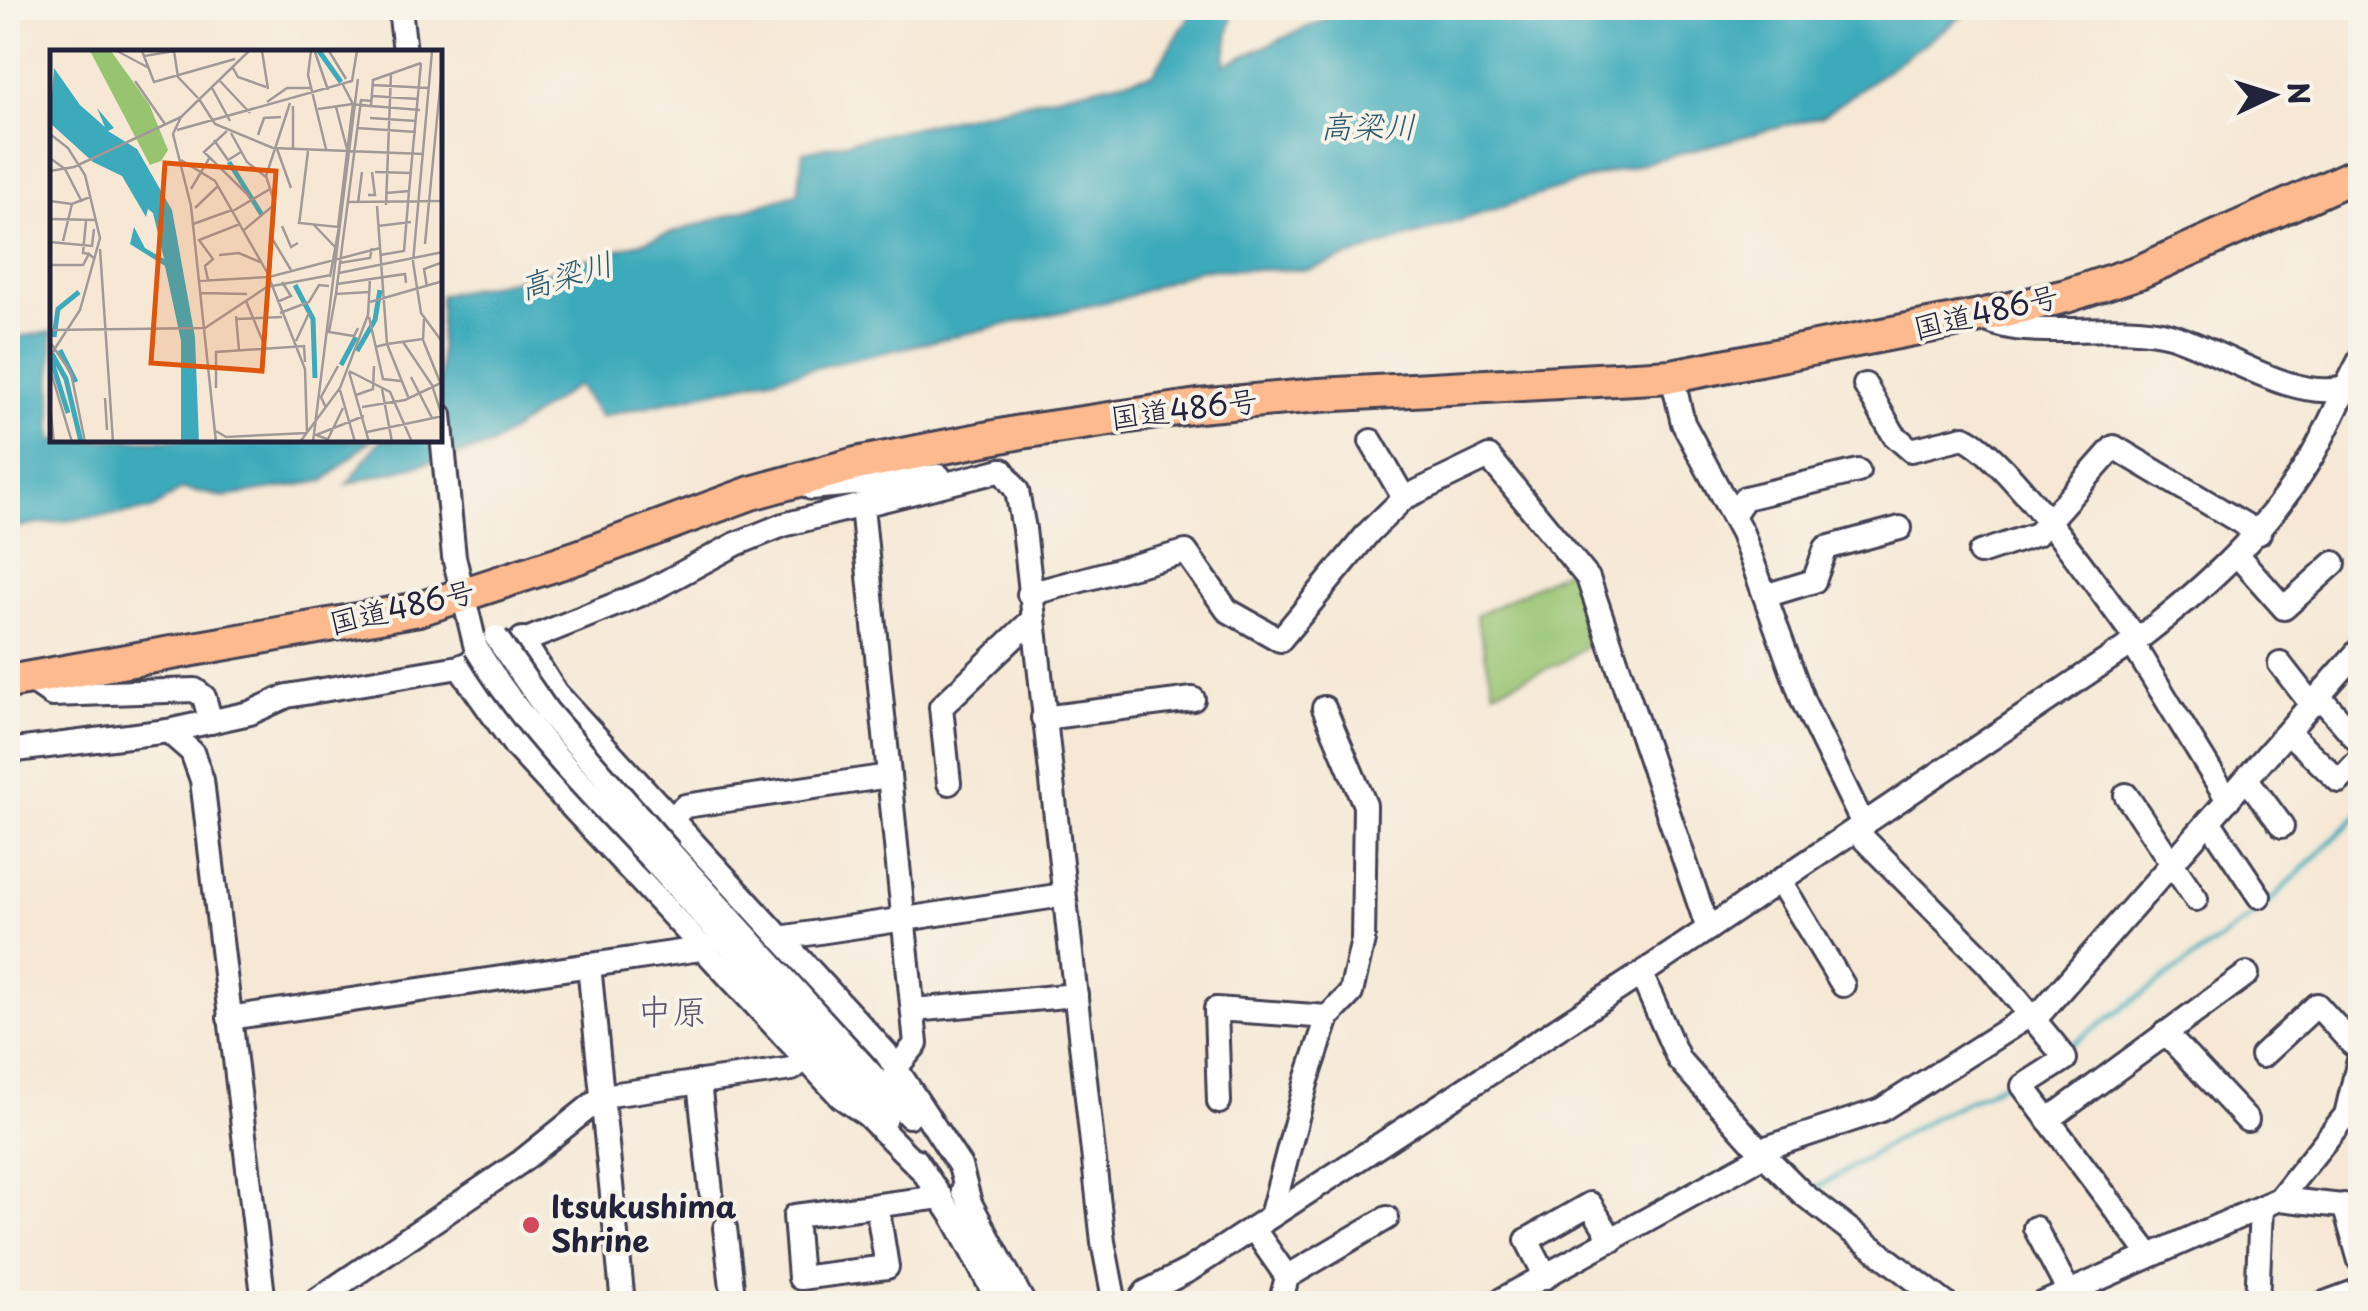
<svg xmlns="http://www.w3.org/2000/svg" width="2368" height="1311" font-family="'Playpen Sans','Klee One',sans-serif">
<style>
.green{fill:#98c472;stroke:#5d7356;stroke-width:2.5}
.water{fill:#3caabb;stroke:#2f667b;stroke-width:2.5}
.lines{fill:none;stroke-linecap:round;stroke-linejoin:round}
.stream{stroke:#3caabb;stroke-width:5}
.minor-casing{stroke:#424052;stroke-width:28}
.highway-casing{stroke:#424052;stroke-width:38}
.minor{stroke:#fff;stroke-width:22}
.highway{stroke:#fcba8e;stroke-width:32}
.minor-bridge-casing{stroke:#424052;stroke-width:28;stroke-linecap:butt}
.minor-bridge{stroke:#fff;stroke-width:22}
.poi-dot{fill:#d1495b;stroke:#f7f3e8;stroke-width:4}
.labels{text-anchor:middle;stroke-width:8;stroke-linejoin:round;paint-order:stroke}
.street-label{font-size:30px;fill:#22223b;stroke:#f7f3e8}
.poi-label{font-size:30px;font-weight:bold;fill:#22223b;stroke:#f7f3e8;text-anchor:start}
.water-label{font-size:32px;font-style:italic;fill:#2c586e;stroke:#f7f3e8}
.quarter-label{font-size:35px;fill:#5f5471;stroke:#f7f3e8}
.inset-river{fill:none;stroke:#3caabb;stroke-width:5}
.inset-road{fill:none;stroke:#a19997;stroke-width:2.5}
.view{fill:#de560e;fill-opacity:0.15;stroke:#de560e;stroke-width:5}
.inset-edge{fill:none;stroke:#22223b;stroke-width:5}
</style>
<rect width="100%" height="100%" fill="#f7f3e8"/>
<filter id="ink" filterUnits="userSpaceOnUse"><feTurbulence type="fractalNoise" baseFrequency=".01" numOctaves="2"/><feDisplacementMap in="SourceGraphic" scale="20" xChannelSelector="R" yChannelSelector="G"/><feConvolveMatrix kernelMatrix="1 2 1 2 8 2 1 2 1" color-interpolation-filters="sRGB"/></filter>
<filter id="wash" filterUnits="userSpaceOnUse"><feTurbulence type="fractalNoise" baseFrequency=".0048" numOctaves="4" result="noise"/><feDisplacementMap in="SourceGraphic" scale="40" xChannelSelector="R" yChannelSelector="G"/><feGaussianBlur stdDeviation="2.25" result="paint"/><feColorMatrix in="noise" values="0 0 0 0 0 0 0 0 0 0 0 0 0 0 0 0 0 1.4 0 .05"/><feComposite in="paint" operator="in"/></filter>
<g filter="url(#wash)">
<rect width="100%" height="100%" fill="#f6e8d5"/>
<polygon class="green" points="1571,568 1607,631 1563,662 1494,691 1476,616"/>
<g class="water">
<polygon points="1195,8 1233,8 1224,65 1349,8 1974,8 1822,116 1603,174 1308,270 1200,269 1127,297 600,417 577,385 490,446 347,484 380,440 440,440 440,295 538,275 798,193 803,152 1153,74"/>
<polygon points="52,332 52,440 371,440 324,481 224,497 182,489 151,510 8,528 8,338"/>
</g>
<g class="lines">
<g class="stream">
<polyline points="2067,1048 2261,910 2360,813"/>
<polyline points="1809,1186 1819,1187 1930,1119 2019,1076"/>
</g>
</g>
</g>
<g filter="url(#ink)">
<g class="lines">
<defs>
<g id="minor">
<polyline points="400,8 405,52"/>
<path d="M1980,316c41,28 134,3 190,19 48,14 124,67 174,53"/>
<polyline points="1672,376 1683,423 1742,533 1803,701 1864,826"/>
<path d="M1865,385l29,50 17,15 53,-13c46,22 138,157 173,203"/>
<polyline points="440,415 454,557 476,648"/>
<polyline points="1371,441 1404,498"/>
<polyline points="1002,470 1017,491 1024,529 1103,1242 1115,1304"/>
<polyline points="811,488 939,476"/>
<polyline points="862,506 916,1044 895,1069"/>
<polyline points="1733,515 1745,498 1858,471"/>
<polyline points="1980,553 2037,534 2114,447 2259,533"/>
<polyline points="2237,555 2284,608 2334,563"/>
<polyline points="1029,594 1186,552 1227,610 1280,640 1369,532 1404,498 1489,457 1588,578 1708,929"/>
<polyline points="1768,595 1814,581 1826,548 1900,528"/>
<polyline points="522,639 556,693 886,1053 960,1166 970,1203"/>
<polyline points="2132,643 2228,800"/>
<polyline points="2280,664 2312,705"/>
<polyline points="459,667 515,746 841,1097 867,1115 924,1172"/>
<polyline points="29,679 52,695 195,690 204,697 211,722"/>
<polyline points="2320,697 2360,743"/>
<polyline points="1043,718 1193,699"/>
<polyline points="168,731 250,713 287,696 459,667 649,591 736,544 783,525 1002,470"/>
<polyline points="2288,732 2339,781 2360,759"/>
<polyline points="8,751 168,731 192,752 202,780 264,1304"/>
<polyline points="2247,779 2282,826"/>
<polyline points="949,783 941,707 1032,620"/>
<polyline points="2126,795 2196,899"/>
<polyline points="670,819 685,806 889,776"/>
<polyline points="2209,821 2259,896"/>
<polyline points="1856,831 1989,965 2063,1055 2065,1059 2023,1086 2149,1254"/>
<polyline points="670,852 909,1116"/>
<polyline points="658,866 886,1118"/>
<polyline points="1780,881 1843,985"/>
<polyline points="780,938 1063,895"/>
<polyline points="589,965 623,1304"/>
<polyline points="1641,974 1679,1060 1764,1155 1803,1194 1946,1304"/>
<polyline points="914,1010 1076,995"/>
<polyline points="229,1018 707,948"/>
<polyline points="2036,1018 2360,649"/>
<polyline points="2165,1033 2247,1120"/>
<polyline points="2262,1056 2317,1005 2352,1044 2360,1045"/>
<polyline points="699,1082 711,1192"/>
<polyline points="1219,1102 1216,1009 1328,1017"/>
<polyline points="2048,1120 2247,974"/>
<polyline points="1760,1150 1881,1110 2033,1013"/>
<polyline points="916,1160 954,1218 1000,1304"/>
<polyline points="963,1190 1024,1304"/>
<polyline points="2279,1199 2346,1115 2360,1056"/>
<polyline points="877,1205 887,1267 800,1278 795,1216 941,1197"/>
<polyline points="2344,1205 2360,1261"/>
<polyline points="1271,1216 1307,1080 1328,1017 1351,993 1363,940 1365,805 1324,708"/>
<polyline points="725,1228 734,1304"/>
<polyline points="1253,1228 1287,1277 1280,1304"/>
<polyline points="2035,1228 2075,1304"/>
<polyline points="1287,1277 1387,1218"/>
<polyline points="1546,1277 1527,1240 1590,1204 1612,1240"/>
<path d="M1139,1302l7,-10 43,-22 452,-296 496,-334c69,-53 130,-108 175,-184 18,-31 31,-65 48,-96"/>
<polyline points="311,1304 522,1161 603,1096 792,1069 806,1058"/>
<polyline points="1494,1304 1764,1155"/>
<polyline points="2042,1304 2279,1199 2360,1208"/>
<polyline points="2257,1304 2261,1207"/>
<polyline points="2322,1304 2360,1290"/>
</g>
<polyline id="highway" points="8,682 419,609 578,557 751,493 856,464 1021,432 1198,406 1319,395 1672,376 1980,316 2066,296 2139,272 2360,173"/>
</defs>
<use href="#minor" class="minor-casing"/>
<use href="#highway" class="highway-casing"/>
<use href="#minor" class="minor"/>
<use href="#highway" class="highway"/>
<defs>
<g id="minor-bridge">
<polyline points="496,637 547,711 670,852"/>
<path d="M476,648c49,82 117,148 182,218"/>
</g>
</defs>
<use href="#minor-bridge" class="minor-bridge-casing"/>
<use href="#minor-bridge" class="minor-bridge"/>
</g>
</g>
<circle class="poi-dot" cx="531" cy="1225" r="10"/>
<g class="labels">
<g class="street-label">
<text transform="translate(1986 313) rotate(-13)" y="10">国道486号</text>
<text transform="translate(1184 410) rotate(-7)" y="10">国道486号</text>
<text transform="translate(402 608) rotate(-13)" y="10">国道486号</text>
</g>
<g class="poi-label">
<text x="551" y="1218">Itsukushima<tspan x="551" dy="34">Shrine</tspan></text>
</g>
<g class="water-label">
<text x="1368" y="138">高梁川</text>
<text transform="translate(566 276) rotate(-16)" y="11">高梁川</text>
</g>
<g class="quarter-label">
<text x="672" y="1024">中原</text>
</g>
</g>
<g transform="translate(50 50)">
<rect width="392" height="392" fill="#f6e8d5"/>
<path d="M40,1h21l38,53 19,46 -7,11 -11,4z" fill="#98c472"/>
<path d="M4,18l26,37 25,22 -8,-19 17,20 -6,3 29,18 35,61 23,127 4,105 -18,-1v-100l-16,-75 -35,-22 4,-17 11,21 19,11 -11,-46 -5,-4 -2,8 -24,-41 -29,-14 -43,-39z" fill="#3caabb"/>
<path class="inset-river" d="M269,1l22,31M179,112l33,53M245,235l18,34 2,59M4,287l4,-28 21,-17M10,300l16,32M307,301l18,-31 5,-30M1,302l15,27 15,63M1,309l17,54M291,315l15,-28"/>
<path class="inset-road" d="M67,1l32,17M92,1l12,31 81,-23M124,1l4,26 20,21M212,1l6,38M261,1l-3,24 18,74M279,1l17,28M382,1l-19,211 8,51 22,30M265,2l13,38M94,6l31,-5M183,18l5,9 28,10M85,31l30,43M170,31l30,32M293,35l10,19 18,2 2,-26 48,-17M323,35l56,3M162,38l18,33M322,46l46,3M149,49l16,25 58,24 150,6M217,52l20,-14h25M240,53l-24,73 9,28 -7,71 37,94 2,64M321,56l49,4M286,57l11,42M268,59l35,-5 -15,123M320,68l46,3M307,78l59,4M127,80l175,-49 5,-30M177,81l-23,21 46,45M181,83l16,29 19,15M0,84l18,14 17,27 15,63 -20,72 -30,46M208,85l6,-17 17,-1M164,90l14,20 13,-8M227,99l14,39M243,100v-44M0,108l15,11 17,33M131,110l34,21 53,93M0,121l24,-4 107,-50M325,122l36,1M141,139l19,-32M336,143l23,-2 12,-128M318,145h7l-3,-23M0,151l22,3 18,-7M299,152l94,-1M308,153l4,-31M336,155l5,-132M327,156l10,138 36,-5M145,158l23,-22M183,161l37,-22M250,167l-1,6 40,4 -9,50M250,167l8,-66M0,169l45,1M36,171l-3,32 6,1M143,174l39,-14M264,175l22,23M232,176l9,21 7,-4M328,176l33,-4M194,180l31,-26M223,190l18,30M13,191l9,-37M0,192l42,4 2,-17M375,194l17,-177M50,199l13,193M169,205l20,-2 21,9M330,205l24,-4 5,-60M289,213l31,-5 2,-10M0,215h33l6,-11 6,5M289,223l104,-21M158,230l-3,-14 8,-7 -14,-19 41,-16M148,231l71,-4 111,-29M287,234l68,-10 1,9M377,237l-3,-18 19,-7M320,242l-34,2 25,-194 11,1M151,243l46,1M286,244l-7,38 25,4 4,-8M196,251l20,48M227,252l14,-6 -9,-14M320,252l73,-21M230,263l29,-11 10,-17 10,1M186,266l3,34M319,267l14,62 18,2M187,269l45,-2M374,269l-1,21 17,42M0,280l155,-2 62,-41 64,-12M246,291l13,-28M0,292l21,31 14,69M353,292l29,43 11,34M325,297l12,-3 22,55M0,319l22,73M299,321l41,21 22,50M299,322l20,70M361,327l21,41M166,338v-36l88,-6 1,16M332,339l10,53M290,340l15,52M306,345l17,-6 1,-23M55,348l2,32M0,355l4,37M312,357l43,-7 38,-18M276,358l-5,-11 17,-31M166,381l10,6 81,-4M317,382l76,-16M277,389l-11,-4 48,-19M277,391l16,-33M166,392l-25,-236 -18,-72 8,-17 68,-66M250,392l40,-54 28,-73 2,-36M263,392l45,-363"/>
<path class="view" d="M115,113l111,8 -14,200 -111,-8z"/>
<rect width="392" height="392" class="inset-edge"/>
</g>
<rect width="2368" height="1311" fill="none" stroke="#f7f3e8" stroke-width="40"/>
<g transform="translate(2273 95) rotate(86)" stroke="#f7f3e8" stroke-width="8" paint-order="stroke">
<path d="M0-8L18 38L0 25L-18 38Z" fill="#22223b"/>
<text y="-15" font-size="28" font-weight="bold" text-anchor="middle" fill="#22223b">N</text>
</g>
</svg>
